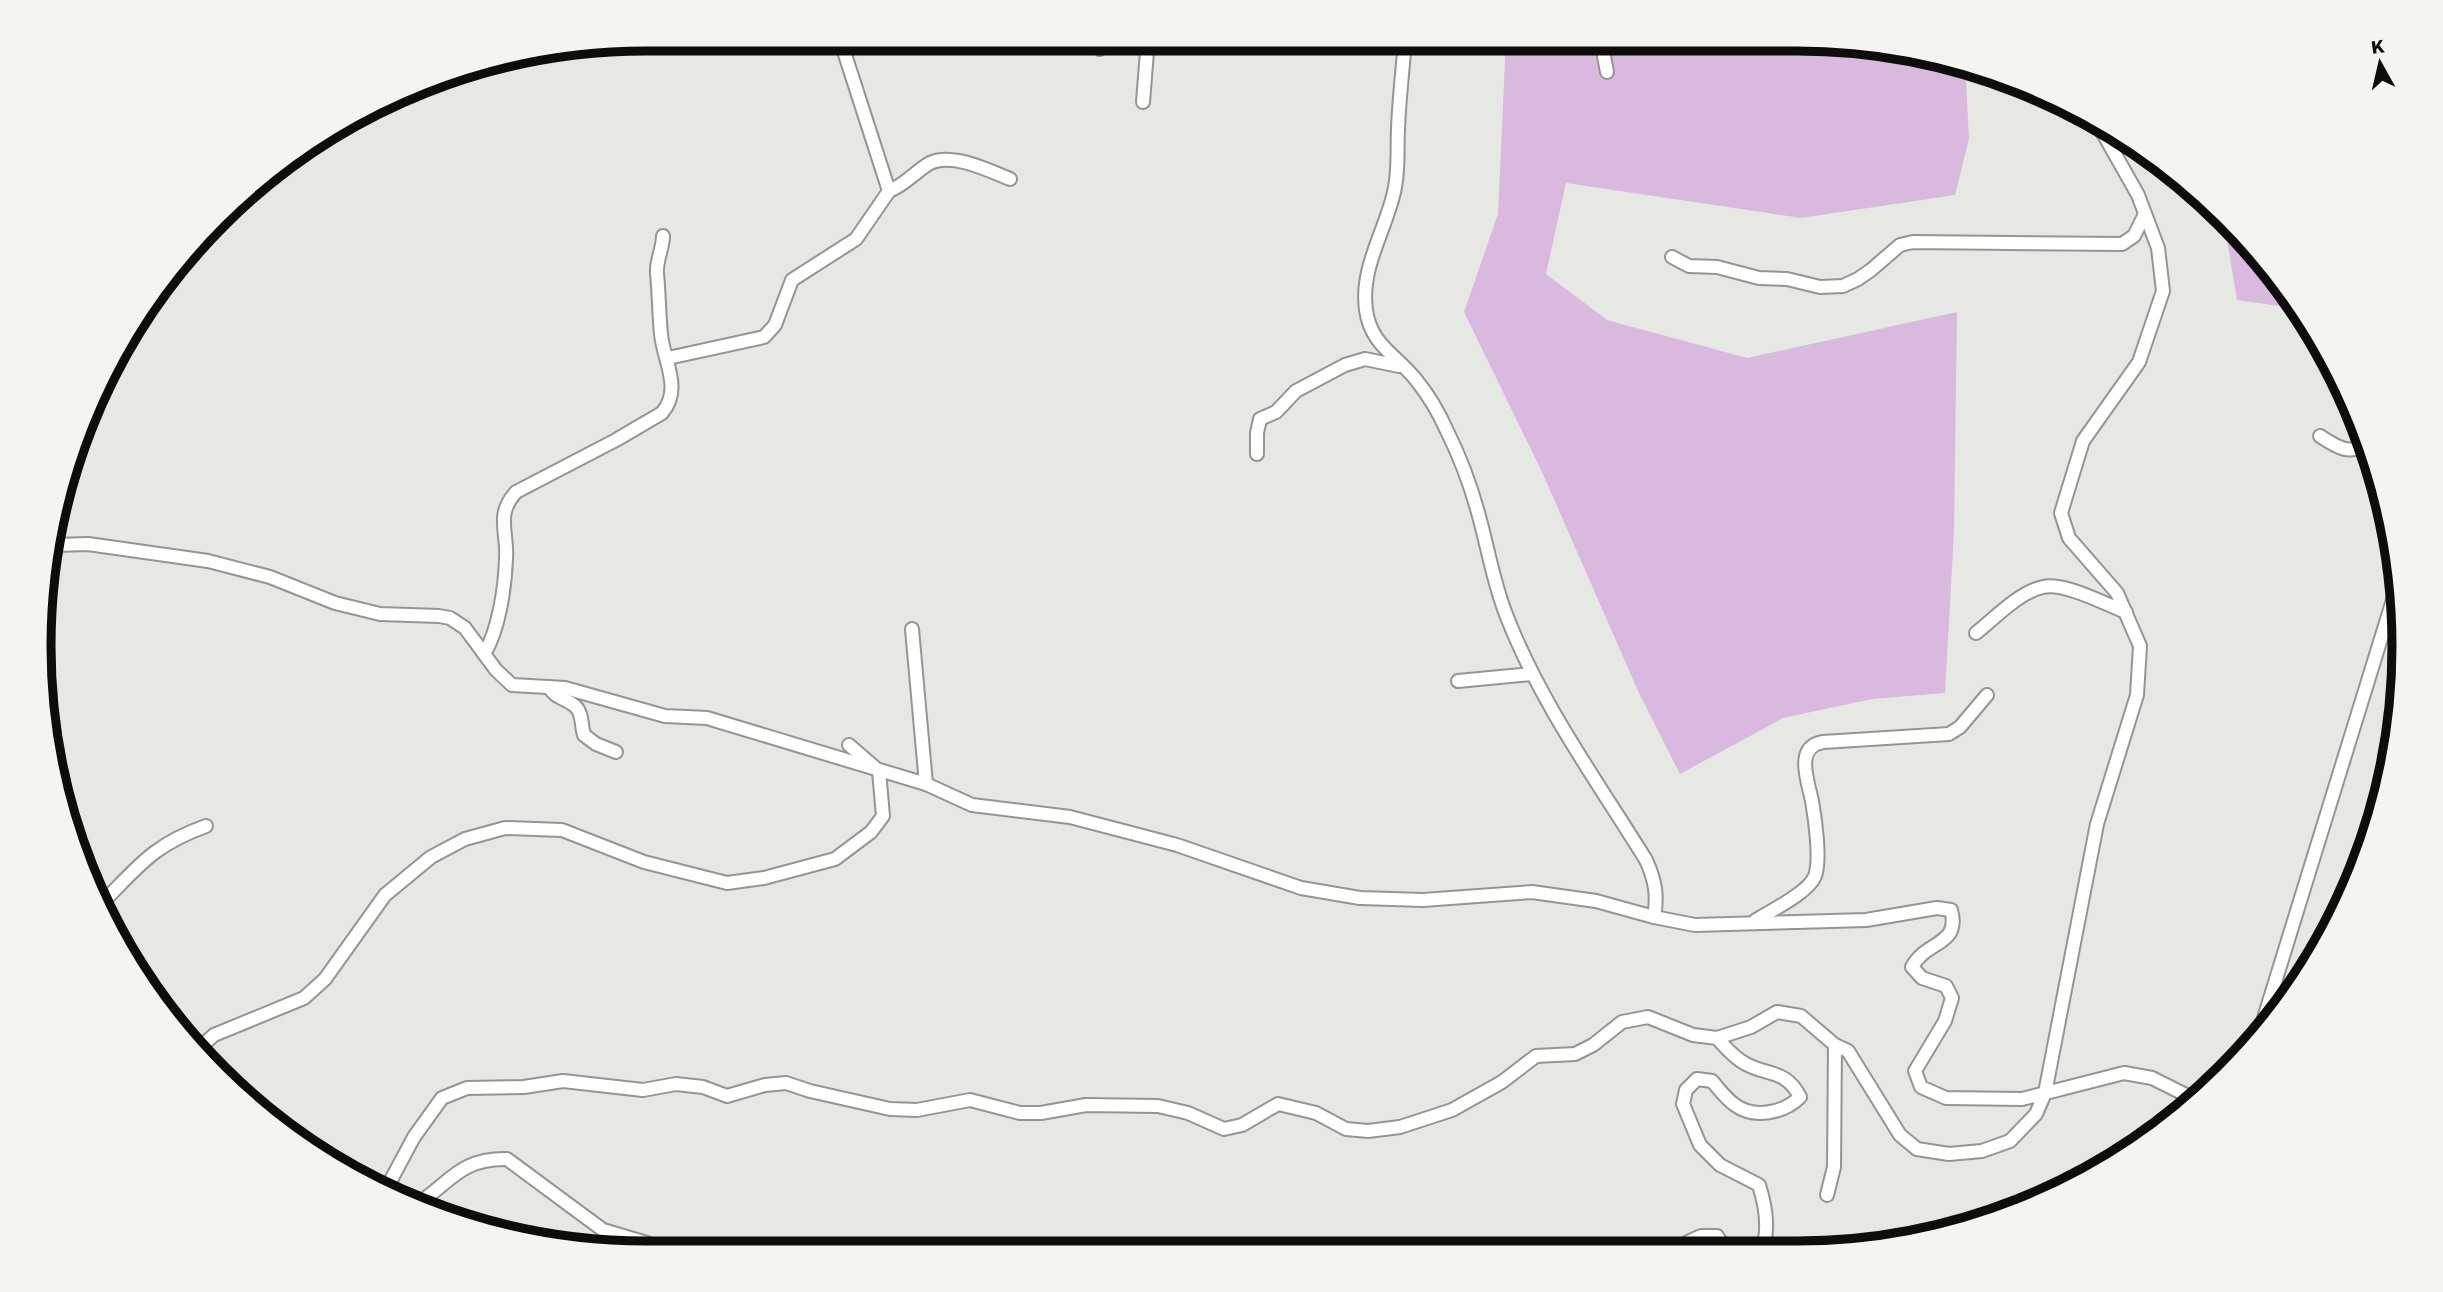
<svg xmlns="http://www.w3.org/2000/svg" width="2443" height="1292" font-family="'Work Sans',sans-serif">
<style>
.green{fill:#d9bade}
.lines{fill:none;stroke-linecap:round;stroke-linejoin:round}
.minor-casing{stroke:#949691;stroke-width:16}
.minor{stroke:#fff;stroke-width:12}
.rim{fill:none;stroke:#0d0e0c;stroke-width:9}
</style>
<rect width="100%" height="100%" fill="#e6e8e3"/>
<g class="green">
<polygon points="1506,39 1836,40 1955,59 1965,63 1969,138 1955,195 1801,218 1566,183 1546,274 1607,320 1747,358 1957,312 1954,532 1945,693 1872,699 1783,718 1680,774 1639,693 1542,472 1464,312 1498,214"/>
<polygon points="2223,216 2254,246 2300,309 2237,300"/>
</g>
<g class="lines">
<defs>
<g id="minor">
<polyline points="840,39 889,191"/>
<path d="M1405,39c-2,30 -6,60 -7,90 -1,21 1,43 -4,63 -9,40 -34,76 -28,118 5,36 31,45 51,71 12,15 22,32 30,50 14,28 25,58 33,89 9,33 14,65 27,97 34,87 90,164 139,243 9,20 12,35 8,57"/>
<polyline points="1601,40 1607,72"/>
<polyline points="1100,49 1105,39"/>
<polyline points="1143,102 1148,39"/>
<polyline points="1672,257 1689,266 1717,267 1759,278 1787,279 1820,287 1843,286 1858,279 1871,270 1900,245 1913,242 2122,244 2134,236 2145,214"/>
<path d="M668,358l96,-21 11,-12 17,-45 64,-41 33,-48c16,-6 27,-20 41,-28 22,-11 60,8 80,16"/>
<path d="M2320,436c18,12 29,19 49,8"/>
<polyline points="1257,454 1257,433 1260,419 1276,412 1296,391 1345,365 1365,359 1399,366"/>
<path d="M54,545l34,-1 120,17 62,16 65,26 45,11 59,2 11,2 15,10 31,42 16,15 53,3 100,28 42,2 219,66 46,21 98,12 107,28 124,43 59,10 63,2 109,-8 64,9 58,16 41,8 171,-5 71,-12 14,2c10,36 -25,30 -39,57l10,11 24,8 6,12 -7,23 -30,50 6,16 25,11 76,1 102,-26 28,5 44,22"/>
<polyline points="912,629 926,784"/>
<path d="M1976,633c19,-15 43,-41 67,-46 21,-5 62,17 83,25"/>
<path d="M484,654c15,-24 21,-67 22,-95 2,-27 -11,-44 10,-67l100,-52 46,-27c21,-25 1,-53 -1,-79 -2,-20 -2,-40 -4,-61 -1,-12 6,-25 6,-37"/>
<polyline points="1458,681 1532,674"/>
<path d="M549,687c6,12 18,11 27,20 7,7 5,19 8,28l12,9 20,8"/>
<path d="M101,904c38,-38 52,-59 105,-78"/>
<path d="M1756,920c16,-10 52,-27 59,-44 6,-16 0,-58 -3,-75 -4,-20 -18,-54 11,-59l126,-8 11,-7 27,-32"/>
<path d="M1717,1038c7,8 15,17 24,23 23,16 44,6 59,36 -16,16 -46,22 -65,8 -9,-6 -16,-16 -23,-24l-15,-2 -11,11 -3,14 17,41 20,20 39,20c6,19 11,44 3,64"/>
<polyline points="2256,1044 2400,577"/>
<polyline points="195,1052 214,1035 304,998 325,979 385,895 431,857 465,839 505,828 562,830 644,862 727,883 764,878 835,859 871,832 883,816 879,771 849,745"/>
<polyline points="384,1193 414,1137 442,1098 467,1088 524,1087 563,1081 643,1090 676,1084 703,1087 727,1096 765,1085 786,1083 810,1091 890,1109 917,1110 970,1100 1020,1113 1041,1113 1086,1105 1158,1106 1188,1113 1224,1129 1242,1125 1278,1104 1316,1113 1346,1129 1368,1131 1400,1127 1452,1110 1502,1082 1536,1056 1575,1054 1593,1045 1622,1022 1648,1017 1693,1035 1717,1038 1751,1027 1777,1012 1801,1016 1835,1045 1848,1051 1900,1135 1917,1149 1949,1154 1982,1151 2010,1141 2036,1114 2045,1093 2097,824 2137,695 2140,646 2117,593 2069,538 2061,513 2083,441 2139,362 2163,291 2158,248 2138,195 2095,119"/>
<polyline points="1827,1195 1834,1167 1835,1045"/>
<path d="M416,1205c34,-22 44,-47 91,-46l96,71 44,13 19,9"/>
<polyline points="1529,1249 1533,1246 1550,1249"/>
<polyline points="1687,1249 1688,1242 1701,1236 1717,1236 1725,1249"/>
</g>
</defs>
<use href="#minor" class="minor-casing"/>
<use href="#minor" class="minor"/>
</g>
<path d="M0 0H2443V1292H0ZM646 51H1797A595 595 0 0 1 2392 646V646A595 595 0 0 1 1797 1241H646A595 595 0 0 1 51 646V646A595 595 0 0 1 646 51Z" fill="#f4f5f0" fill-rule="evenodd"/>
<path class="rim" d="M646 51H1797A595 595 0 0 1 2392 646V646A595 595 0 0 1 1797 1241H646A595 595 0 0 1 51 646V646A595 595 0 0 1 646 51Z"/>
<g transform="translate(2380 63) rotate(352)" stroke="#f4f5f0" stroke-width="5" paint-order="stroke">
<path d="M0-5L12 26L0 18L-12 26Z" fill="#0d0e0c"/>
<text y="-10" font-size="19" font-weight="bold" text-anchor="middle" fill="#0d0e0c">K</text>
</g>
</svg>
